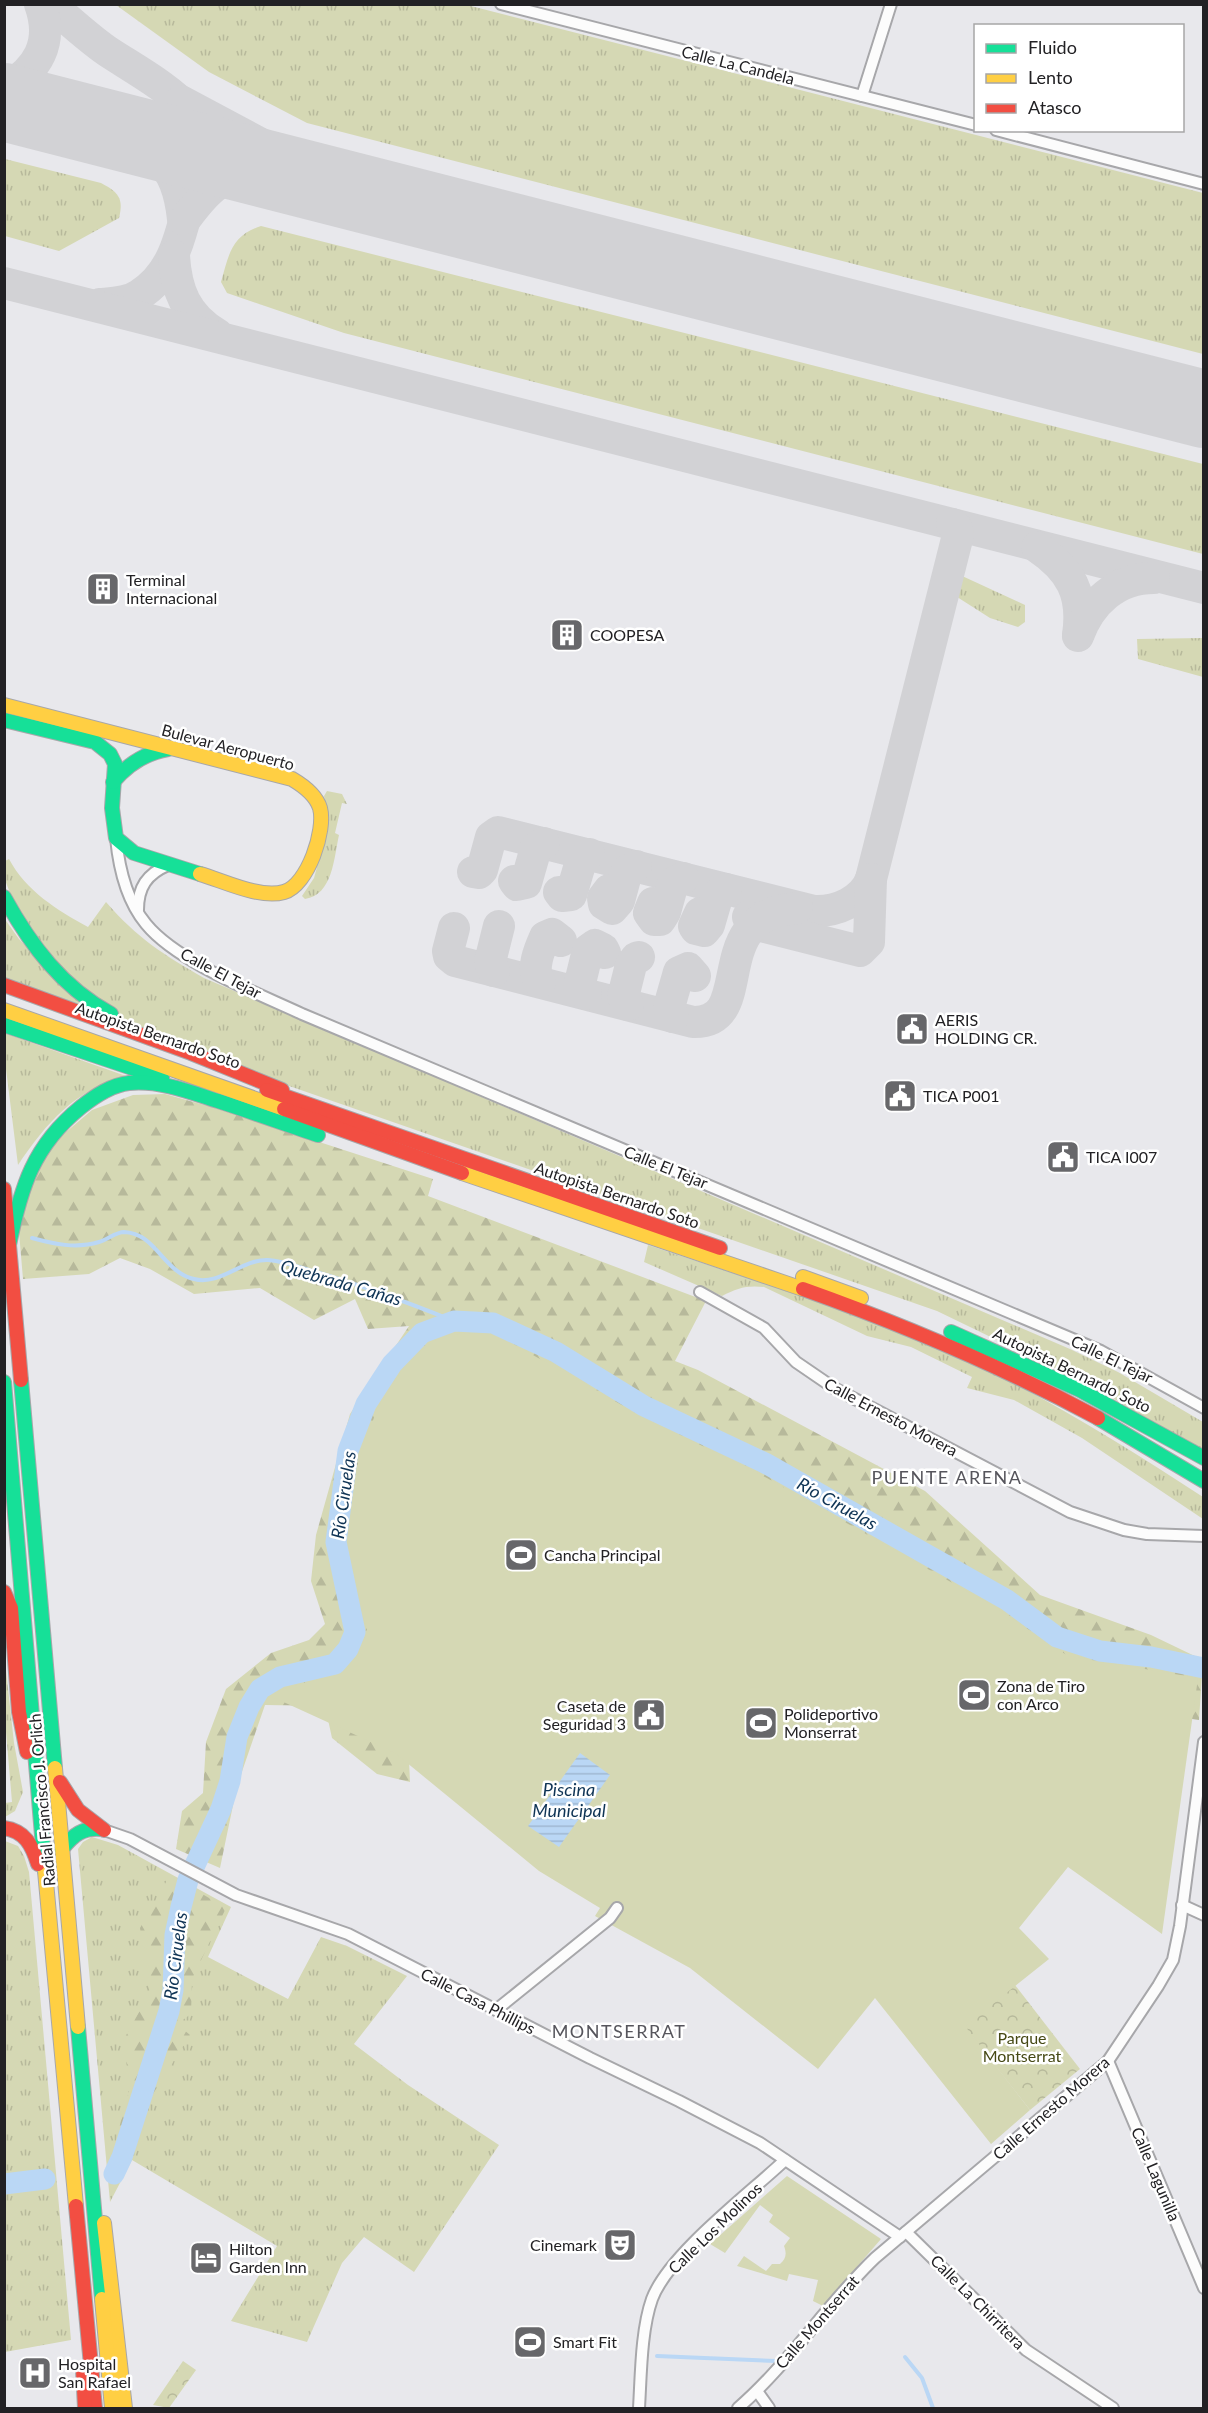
<svg xmlns="http://www.w3.org/2000/svg" width="1208" height="2413" font-family="Lato,sans-serif">
<style>
.grass{fill:url(#grass-tufts)}
.forest{fill:url(#forest-firs)}
.park{fill:url(#park-crowns)}
.garden{fill:#d5d8b4}
.water{fill:url(#water-rules)}
.lines{fill:none;stroke-linecap:round;stroke-linejoin:round}
.stream{stroke:#bad7f5;stroke-width:4}
.river{stroke:#bad7f5;stroke-width:21}
.taxiway{stroke:#d2d2d5;stroke-width:32}
.runway{stroke:#d2d2d5;stroke-width:78}
.street-casing{stroke:#a7a7aa;stroke-width:14}
.fast-casing{stroke:#a7a7aa;stroke-width:16}
.slow-casing{stroke:#a7a7aa;stroke-width:16}
.jam-casing{stroke:#a7a7aa;stroke-width:16}
.street{stroke:#fcfcfc;stroke-width:10}
.fast{stroke:#16e098;stroke-width:14}
.slow{stroke:#ffcf43;stroke-width:14}
.jam{stroke:#f24e42;stroke-width:14}
.labels{text-anchor:middle;stroke-width:5;stroke-linejoin:round;paint-order:stroke}
.street-label{font-size:16px;fill:#222124;stroke:#fff}
.poi-label{font-size:16px;fill:#222124;stroke:#fff;text-anchor:start}
.park-label{font-size:16px;fill:#464915;stroke:#fff}
.water-label{font-size:18px;font-style:italic;fill:#0f3455;stroke:#fff}
.neighbourhood-label{font-size:18px;letter-spacing:1.5px;fill:#56555c;stroke:#fff}
</style>
<defs>
<pattern id="grass-tufts" width="24" height="20" patternUnits="userSpaceOnUse" patternTransform="scale(1.5)"><rect width="24" height="20" fill="#d5d8b4"/><path d="M3 7l-1-3M5 7V3M7 7l1-3M15 17l-1-3M17 17v-4M19 17l1-3" fill="none" stroke="#b7b99b"/></pattern>
<pattern id="forest-firs" width="22" height="20" patternUnits="userSpaceOnUse" patternTransform="scale(1.5)"><rect width="22" height="20" fill="#d5d8b4"/><path d="M5 1l3.5 6h-7zM16 11l3.5 6h-7z" fill="#b7b99b"/></pattern>
<pattern id="park-crowns" width="20" height="18" patternUnits="userSpaceOnUse" patternTransform="scale(1.5)"><rect width="20" height="18" fill="#d5d8b4"/><path d="M2 6a3 3 0 1 1 6 0M12 15a3 3 0 1 1 6 0" fill="none" stroke="#b7b99b"/></pattern>
<pattern id="water-rules" width="6" height="5" patternUnits="userSpaceOnUse" patternTransform="scale(1.5)"><rect width="6" height="5" fill="#bad7f5"/><path d="M0 2.5h6" fill="none" stroke="#a0b8d2"/></pattern>
</defs>
<rect width="100%" height="100%" fill="#e8e8ec"/>
<g class="grass">
<polygon points="116,5 467,5 1203,193 1203,354 307,123 209,72"/>
<path d="M5,159l96,24c17,9 23,15 18,35l-60,33 -54,-15z"/>
<path d="M261,226l942,238v90l-859,-221 -117,-40 -6,-11c8,-28 10,-46 40,-56z"/>
<polygon points="960,575 1025,605 1025,622 1018,627 990,618 954,595"/>
<polygon points="1203,638 1203,677 1138,659 1137,639"/>
<path d="M327,791l15,3 5,10 -5,-1 -7,30 4,2c-5,22 -6,60 -34,64l-3,-3 12,-18 13,-47 1,-15 -4,-20z"/>
<path d="M9,859c17,32 48,51 79,68l18,-25c31,36 58,53 98,76l866,371 48,23 85,50v29l-111,-65 -155,-75 -766,-266 -47,-23 -68,-54 -44,-70 -7,-18v-19z"/>
<polygon points="4,918 19,939 82,1005 5,979"/>
<path d="M4,1033l122,43c-51,14 -79,46 -108,89l-13,-104z"/>
<path d="M648,1245c104,35 210,67 311,112 86,39 166,89 244,140v22l-121,-81 -68,-38 -47,-12 5,-11 -61,-30 -44,-11 -103,-49c-17,-2 -27,1 -42,9l-78,-34z"/>
<polygon points="5,1661 14,1743 23,1792 15,1811 5,1817 5,1803 12,1802 5,1720"/>
<polygon points="92,1837 118,1845 231,1907 208,1957 288,1999 321,1937 347,1946 407,1976 354,2044 408,2085 499,2145 414,2272 364,2237 342,2263 307,2342 231,2321 277,2246 132,2160 110,2202 78,1849 83,1842"/>
<polygon points="5,1841 18,1846 24,1856 29,1872 71,2340 5,2352"/>
</g>
<g class="forest">
<polygon points="165,1094 215,1108 433,1179 428,1196 706,1301 675,1361 698,1370 925,1491 1040,1595 1151,1635 1203,1660 1199,1720 1108,1707 408,1738 410,1782 377,1774 332,1738 325,1706 265,1705 237,1786 220,1868 176,1849 182,1811 203,1793 206,1742 226,1689 271,1653 309,1640 325,1624 311,1581 316,1535 350,1414 409,1326 368,1329 355,1299 314,1320 260,1288 194,1294 150,1269 120,1258 89,1274 23,1279 19,1232 36,1166 59,1138 92,1110 133,1095"/>
<polygon points="170,1875 226,1908 192,1979 191,2014 177,2024 190,2035 151,2097 129,2154 113,2151 130,2087 123,2041 150,1991 140,1928"/>
</g>
<g class="park">
<polygon points="1015,1985 1080,2069 1030,2110 964,2026"/>
<polygon points="183,2361 196,2370 169,2408 153,2405"/>
</g>
<g class="garden">
<polygon points="492,1332 636,1413 767,1478 995,1607 1068,1656 1198,1678 1162,1934 1068,1867 1019,1928 1049,1959 965,2026 1030,2110 991,2144 875,1998 818,2069 690,1968 595,1916 600,1908 539,1871 395,1753 266,1694 337,1673 358,1654 367,1630 338,1536 359,1460 377,1409 407,1361 442,1335"/>
<path d="M787,2176l94,63 -58,67 -10,-5 5,-21 -29,-6 -2,7 -50,-15 7,-10 22,15 6,-7h8c6,-5 7,-10 4,-18l6,-8 -21,-16 4,-7 -13,-10 -35,48 -15,-9z"/>
</g>
<polygon class="water" points="580,1753 610,1775 559,1847 528,1826"/>
<g class="lines">
<g class="stream">
<path d="M32,1238c22,6 44,11 67,4 8,-2 17,-10 25,-10 32,1 39,40 70,47 26,7 48,-20 74,-19 16,1 33,8 48,12 48,14 93,31 138,49"/>
<polyline points="657,2356 776,2361"/>
<polyline points="905,2357 922,2378 933,2408"/>
</g>
<g class="river">
<polyline points="114,2174 122,2157 169,2011 173,1990 175,1935 181,1907 188,1880 221,1809 230,1781 237,1737 249,1707 260,1689 280,1677 335,1664 348,1649 355,1632 336,1542 348,1451 366,1404 392,1364 422,1333 454,1321 493,1323 556,1352 644,1406 765,1463 1007,1600 1057,1637 1100,1651 1151,1657 1204,1668"/>
<polyline points="4,2184 45,2179"/>
</g>
<g class="taxiway">
<path d="M50,4c19,16 37,33 57,47 24,16 63,37 81,59 9,11 15,28 14,42 -1,13 -7,28 -10,40 -11,39 -16,80 -53,103 -11,8 -26,8 -39,9"/>
<path d="M4,89c34,-19 50,-46 36,-85"/>
<polyline points="181,101 282,155 389,201"/>
<path d="M104,126c49,23 73,35 79,93"/>
<path d="M187,217c26,-35 39,-44 83,-47"/>
<path d="M174,256c2,34 12,60 43,78"/>
<polyline points="4,283 1204,588"/>
<path d="M1037,547c34,23 47,47 41,88"/>
<path d="M1078,636c12,-33 38,-58 76,-58"/>
<path d="M473,872l6,1 3,-3 9,-33 7,-5 316,79c22,1 49,-10 57,-32l87,-344 -2,-8 -4,-3"/>
<polyline points="514,881 517,885 526,883 536,848 544,843"/>
<polyline points="609,890 603,898 604,904 612,909 619,901 627,871 636,866"/>
<polyline points="559,892 562,896 571,895 581,861 589,854"/>
<polyline points="653,903 649,913 654,920 660,920 665,912 673,883 683,878"/>
<polyline points="700,913 694,926 696,929 704,931 709,925 718,894 726,889"/>
<polyline points="748,917 757,925 860,951 869,942 871,879"/>
<path d="M454,928l-6,23 1,5 6,5 238,61c66,2 9,-107 104,-114"/>
<polyline points="494,971 490,962 499,926"/>
<path d="M540,982c-10,-11 0,-34 5,-45l7,-3 9,7"/>
<polyline points="586,994 579,987 588,950 595,945 603,949 605,953"/>
<polyline points="628,1005 623,997 631,965 636,958 639,957"/>
<polyline points="673,1017 669,1007 679,972 688,968 695,976"/>
</g>
<polyline class="runway" points="4,102 1204,409"/>
<defs>
<g id="street">
<polyline points="501,4 976,125"/>
<polyline points="862,96 891,4"/>
<polyline points="996,130 1204,184"/>
<path d="M116,838c3,31 10,62 30,86 31,38 111,69 156,90l799,337 103,57"/>
<path d="M138,910c0,-23 9,-36 30,-45"/>
<polyline points="700,1292 764,1328 796,1362 834,1388 1070,1512 1124,1530 1147,1534 1204,1536"/>
<polyline points="104,1830 130,1839 236,1895 348,1934 590,2058 679,2101 760,2143 900,2237"/>
<polyline points="1182,1905 1204,1915"/>
<polyline points="496,2010 610,1918 617,1908"/>
<polyline points="1108,2061 1204,2288"/>
<polyline points="906,2232 1026,2350 1113,2408"/>
<polyline points="757,2391 769,2408"/>
<path d="M639,2408c2,-33 2,-78 13,-109 17,-45 97,-105 133,-139"/>
<path d="M738,2408c51,-44 88,-103 137,-150l233,-197 50,-75 15,-26 7,-34 24,-184"/>
</g>
<g id="fast">
<polyline points="4,720 95,742 110,754 115,764 112,808 116,838 134,853 200,874"/>
<path d="M113,782c15,-18 32,-29 55,-33"/>
<path d="M4,897c27,49 58,90 107,117"/>
<polyline points="4,1025 162,1078"/>
<path d="M9,1245c12,-58 24,-99 72,-138 14,-11 30,-22 48,-24 31,-3 61,9 89,18 34,11 67,23 100,34"/>
<polyline points="951,1332 1080,1390 1204,1458"/>
<polyline points="21,1380 55,1768"/>
<polyline points="4,1382 45,1871"/>
<polyline points="1098,1418 1204,1481"/>
<path d="M62,1849c11,-14 21,-22 40,-20"/>
<polyline points="78,2027 102,2299"/>
</g>
<g id="slow">
<path d="M4,705l288,74c12,7 24,16 28,29 6,22 -12,77 -36,84 -24,7 -60,-11 -84,-18"/>
<polyline points="4,1010 284,1109"/>
<polyline points="462,1173 803,1289"/>
<polyline points="803,1277 861,1298"/>
<polyline points="55,1768 78,2027"/>
<polyline points="45,1871 76,2206"/>
<polyline points="104,2223 125,2408"/>
<polyline points="102,2299 112,2408"/>
</g>
<g id="jam">
<polyline points="4,985 191,1053 282,1090"/>
<polyline points="267,1090 720,1248"/>
<polyline points="284,1109 462,1173"/>
<polyline points="4,1189 21,1380"/>
<path d="M803,1289c101,36 200,78 295,129"/>
<polyline points="4,1592 11,1608 19,1712 27,1752"/>
<polyline points="60,1782 78,1810 104,1830"/>
<path d="M4,1828c21,3 28,17 34,36"/>
<polyline points="76,2206 95,2408"/>
<polyline points="83,2370 85,2408"/>
</g>
</defs>
<use href="#street" class="street-casing"/>
<use href="#fast" class="fast-casing"/>
<use href="#slow" class="slow-casing"/>
<use href="#jam" class="jam-casing"/>
<use href="#street" class="street"/>
<use href="#fast" class="fast"/>
<use href="#slow" class="slow"/>
<use href="#jam" class="jam"/>
</g>
<defs>
<symbol id="building-square" viewBox="-11 -11 22 22"><rect x="-9" y="-9" width="18" height="18" rx="4" fill="#67676a" stroke="#fff"/><path d="M-4-6H4V6H1V3H-1V6H-4ZM-2.5-4.3h1.7v1.8h-1.7ZM.8-4.3h1.7v1.8H.8ZM-2.5-1h1.7V.8h-1.7ZM.8-1h1.7V.8H.8Z" fill="#fff"/></symbol>
<symbol id="civic-square" viewBox="-11 -11 22 22"><rect x="-9" y="-9" width="18" height="18" rx="4" fill="#67676a" stroke="#fff"/><path d="M-.6-6.5H3V-4.5H.6V-3L4-1V1h2V6H-6V1h2V-1L-.6-3ZM-1.2 2.5V6h2.4V2.5Z" fill="#fff"/></symbol>
<symbol id="stadium-square" viewBox="-11 -11 22 22"><rect x="-9" y="-9" width="18" height="18" rx="4" fill="#67676a" stroke="#fff"/><path d="M0-5a6.5 5 0 1 0 0 10a6.5 5 0 1 0 0-10ZM-3.5-1.8h7v3.6h-7Z" fill="#fff"/></symbol>
<symbol id="theatre-square" viewBox="-11 -11 22 22"><rect x="-9" y="-9" width="18" height="18" rx="4" fill="#67676a" stroke="#fff"/><path d="M-5-5.5Q0-4 5-5.5V0Q5 5 0 6Q-5 5-5 0ZM-3.3-2.5H-1v1.5H-3.3ZM1-2.5H3.3v1.5H1ZM-2.8 1Q0 5.5 2.8 1Z" fill="#fff"/></symbol>
<symbol id="hotel-square" viewBox="-11 -11 22 22"><rect x="-9" y="-9" width="18" height="18" rx="4" fill="#67676a" stroke="#fff"/><path d="M-6-4.5h1.5V1H6V5H4.5V3h-9V5H-6ZM-4 0a1.8 1.8 0 1 1 3.6 0ZM.5 0V-2.5h3Q6-2.5 6 0Z" fill="#fff"/></symbol>
<symbol id="hospital-square" viewBox="-11 -11 22 22"><rect x="-9" y="-9" width="18" height="18" rx="4" fill="#67676a" stroke="#fff"/><path d="M-5-5h3v3.5h4V-5h3V5h-3V1.5h-4V5h-3Z" fill="#fff"/></symbol>
</defs>
<g fill-rule="evenodd">
<use href="#building-square" x="84" y="570" width="38" height="38"/>
<use href="#building-square" x="548" y="616" width="38" height="38"/>
<use href="#civic-square" x="893" y="1010" width="38" height="38"/>
<use href="#civic-square" x="881" y="1077" width="38" height="38"/>
<use href="#civic-square" x="1044" y="1138" width="38" height="38"/>
<use href="#stadium-square" x="502" y="1536" width="38" height="38"/>
<use href="#stadium-square" x="955" y="1676" width="38" height="38"/>
<use href="#civic-square" x="630" y="1696" width="38" height="38"/>
<use href="#stadium-square" x="742" y="1704" width="38" height="38"/>
<use href="#theatre-square" x="601" y="2226" width="38" height="38"/>
<use href="#hotel-square" x="187" y="2239" width="38" height="38"/>
<use href="#stadium-square" x="511" y="2323" width="38" height="38"/>
<use href="#hospital-square" x="16" y="2354" width="38" height="38"/>
</g>
<g class="labels">
<g class="street-label">
<text transform="translate(738 65) rotate(14)" y="6">Calle La Candela</text>
<text transform="translate(228 747) rotate(15)" y="6">Bulevar Aeropuerto</text>
<text transform="translate(221 973) rotate(28)" y="6">Calle El Tejar</text>
<text transform="translate(158 1035) rotate(19)" y="6">Autopista Bernardo Soto</text>
<text transform="translate(666 1167) rotate(22)" y="6">Calle El Tejar</text>
<text transform="translate(617 1195) rotate(19)" y="6">Autopista Bernardo Soto</text>
<text transform="translate(1112 1359) rotate(26)" y="6">Calle El Tejar</text>
<text transform="translate(1072 1370) rotate(26)" y="6">Autopista Bernardo Soto</text>
<text transform="translate(891 1417) rotate(28)" y="6">Calle Ernesto Morera</text>
<text transform="translate(42 1800) rotate(-95)" y="6">Radial Francisco J. Orlich</text>
<text transform="translate(478 2001) rotate(27)" y="6">Calle Casa Phillips</text>
<text transform="translate(1051 2108) rotate(-41)" y="6">Calle Ernesto Morera</text>
<text transform="translate(1156 2174) rotate(67)" y="6">Calle Lagunilla</text>
<text transform="translate(715 2228) rotate(-44)" y="6">Calle Los Molinos</text>
<text transform="translate(978 2302) rotate(45)" y="6">Calle La Chirritera</text>
<text transform="translate(817 2322) rotate(-49)" y="6">Calle Montserrat</text>
</g>
<g class="poi-label">
<text x="126" y="586">Terminal<tspan x="126" dy="18">Internacional</tspan></text>
<text x="590" y="641">COOPESA</text>
<text x="935" y="1026">AERIS<tspan x="935" dy="18">HOLDING CR.</tspan></text>
<text x="923" y="1102">TICA P001</text>
<text x="1086" y="1163">TICA I007</text>
<text x="544" y="1561">Cancha Principal</text>
<text x="997" y="1692">Zona de Tiro<tspan x="997" dy="18">con Arco</tspan></text>
<text x="626" y="1712" text-anchor="end">Caseta de<tspan x="626" dy="18">Seguridad 3</tspan></text>
<text x="784" y="1720">Polideportivo<tspan x="784" dy="18">Monserrat</tspan></text>
<text x="597" y="2251" text-anchor="end">Cinemark</text>
<text x="229" y="2255">Hilton<tspan x="229" dy="18">Garden Inn</tspan></text>
<text x="553" y="2348">Smart Fit</text>
<text x="58" y="2370">Hospital<tspan x="58" dy="18">San Rafael</tspan></text>
</g>
<g class="park-label">
<text x="1022" y="2044">Parque<tspan x="1022" dy="18">Montserrat</tspan></text>
</g>
<g class="water-label">
<text transform="translate(341 1283) rotate(16)" y="6">Quebrada Cañas</text>
<text transform="translate(344 1495) rotate(-82)" y="6">Río Ciruelas</text>
<text transform="translate(837 1504) rotate(29)" y="6">Río Ciruelas</text>
<text x="569" y="1796">Piscina<tspan x="569" dy="21">Municipal</tspan></text>
<text transform="translate(176 1956) rotate(-83)" y="6">Río Ciruelas</text>
</g>
<g class="neighbourhood-label">
<text x="947" y="1484">PUENTE ARENA</text>
<text x="619" y="2038">MONTSERRAT</text>
</g>
</g>
<rect width="1208" height="2413" fill="none" stroke="#222124" stroke-width="12"/>
<rect x="974" y="24" width="210" height="108" fill="#ffffff" stroke="#a7a6a7" stroke-width="1.5"/>
<rect x="986" y="44" width="30" height="9" fill="#16e098" stroke="#a7a6a7" stroke-width="1.5"/>
<text x="1028" y="54" font-size="18" fill="#222124">Fluido</text>
<rect x="986" y="74" width="30" height="9" fill="#ffcf43" stroke="#a7a6a7" stroke-width="1.5"/>
<text x="1028" y="84" font-size="18" fill="#222124">Lento</text>
<rect x="986" y="104" width="30" height="9" fill="#f24e42" stroke="#a7a6a7" stroke-width="1.5"/>
<text x="1028" y="114" font-size="18" fill="#222124">Atasco</text>
</svg>
